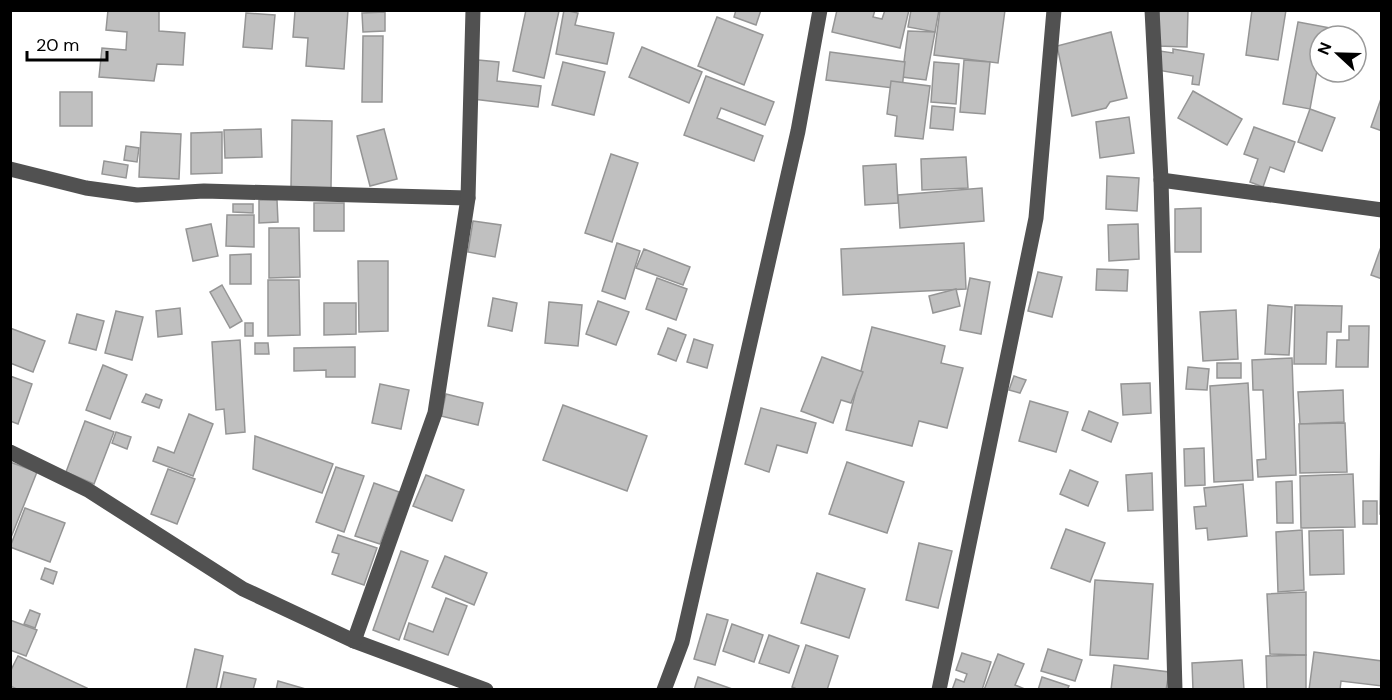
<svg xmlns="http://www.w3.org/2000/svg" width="1392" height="700" font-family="'DM Sans',sans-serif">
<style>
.building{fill:#c0c0c0;stroke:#959595;stroke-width:1.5}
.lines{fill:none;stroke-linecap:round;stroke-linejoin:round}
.minor{stroke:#515151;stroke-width:15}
</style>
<rect width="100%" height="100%" fill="#fff"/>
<g class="building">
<polygon points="108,10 159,10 159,31 185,33 183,65 157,64 154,81 99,77 102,48 126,50 127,32 106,30"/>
<polygon points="309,10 348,10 344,69 306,66 308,38 293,37 295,11"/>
<polygon points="526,10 559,11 544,78 513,71"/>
<polygon points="564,10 578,13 575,25 614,33 607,64 556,54"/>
<polygon points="736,10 761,10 756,25 734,17"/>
<polygon points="837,10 875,10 873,17 882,19 885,10 909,10 900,48 832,32"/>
<polygon points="911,10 939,10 935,32 908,27"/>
<polygon points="940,10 1005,10 998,63 934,55"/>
<polygon points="1159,10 1188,10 1187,47 1158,46"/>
<polygon points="1252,10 1286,10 1278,60 1246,55"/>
<polygon points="385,12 385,31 363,32 362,13"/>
<polygon points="246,13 275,15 272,49 243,47"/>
<polygon points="717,17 763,35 744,85 698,66"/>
<polygon points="1298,22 1352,32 1351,36 1320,36 1320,54 1310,109 1283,104"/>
<polygon points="908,31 935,32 926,80 902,77"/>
<polygon points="1111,32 1127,98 1110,102 1106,108 1072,116 1057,46"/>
<polygon points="363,36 383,36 382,102 362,102"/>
<polygon points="642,47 702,72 689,103 629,77"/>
<polygon points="1173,49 1204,54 1199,85 1192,84 1193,76 1157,70 1160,51 1173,53"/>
<polygon points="830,52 905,62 902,89 826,80"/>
<polygon points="478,60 499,62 497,81 541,86 538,107 473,99"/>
<polygon points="964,60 990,62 985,114 960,112"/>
<polygon points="563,62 605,72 594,115 552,105"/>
<polygon points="934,62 959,64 956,104 931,102"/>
<polygon points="706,76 774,102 765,125 721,108 717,118 763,136 754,161 684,135"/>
<polygon points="891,81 930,86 923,139 895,136 897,116 887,114"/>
<polygon points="1193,91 1242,119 1227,145 1178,118"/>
<rect x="60" y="92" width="32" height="34"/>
<polygon points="1382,96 1382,131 1371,127"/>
<polygon points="932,106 955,108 953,130 930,128"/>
<polygon points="1310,109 1335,118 1322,151 1298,142"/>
<polygon points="1129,117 1134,153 1100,158 1096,122"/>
<polygon points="292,120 332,121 331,188 291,187"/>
<polygon points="1254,127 1295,142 1284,172 1270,167 1263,187 1250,182 1258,159 1244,154"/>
<polygon points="261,129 262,157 225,158 224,130"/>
<polygon points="384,129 397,179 370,186 357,136"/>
<polygon points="141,132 181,134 179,179 139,177"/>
<polygon points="222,132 222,173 191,174 191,133"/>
<polygon points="126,146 139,148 137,162 124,160"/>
<polygon points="611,154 638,163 612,242 585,233"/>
<polygon points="966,157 968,188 922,190 921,159"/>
<polygon points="104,161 128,165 126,178 102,174"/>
<polygon points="896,164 898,203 865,205 863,166"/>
<polygon points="1107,176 1139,178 1137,211 1106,209"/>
<polygon points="982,188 984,221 900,228 898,195"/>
<polygon points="259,200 277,200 278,222 259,223"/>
<rect x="314" y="203" width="30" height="28"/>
<polygon points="233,204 253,204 253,213 233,212"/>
<polygon points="1201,208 1201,252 1175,252 1175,209"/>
<polygon points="227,215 254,215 254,247 226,246"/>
<polygon points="473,221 501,225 495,257 468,252"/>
<polygon points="211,224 218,256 193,261 186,229"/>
<polygon points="1138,224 1139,259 1109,261 1108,225"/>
<polygon points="269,228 299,228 300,277 269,278"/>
<polygon points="617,243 640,251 625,299 602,291"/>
<polygon points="964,243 966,289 843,295 841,249"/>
<polygon points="1381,247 1382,247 1382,279 1371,275"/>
<polygon points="644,249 690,267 683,285 636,268"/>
<polygon points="251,254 251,284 230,284 230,255"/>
<polygon points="358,261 388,261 388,331 359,332"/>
<polygon points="1097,269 1128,270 1127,291 1096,290"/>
<polygon points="1038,272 1062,277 1052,317 1028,311"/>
<polygon points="657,278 687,289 676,320 646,309"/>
<polygon points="970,278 990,282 981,334 960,330"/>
<polygon points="268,280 299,280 300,335 268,336"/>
<polygon points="222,285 242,321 230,328 210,292"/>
<polygon points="956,289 960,306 933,313 929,296"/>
<polygon points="493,298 517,303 512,331 488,326"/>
<polygon points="598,301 629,312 616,345 586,334"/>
<polygon points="549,302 582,305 578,346 545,343"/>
<polygon points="324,303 356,303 356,334 324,335"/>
<polygon points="1268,305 1292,307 1289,355 1265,354"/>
<polygon points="1295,305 1342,306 1341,332 1327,332 1326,364 1294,364"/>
<polygon points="180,308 182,334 158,337 156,311"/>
<polygon points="1236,310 1238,359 1203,361 1200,312"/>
<polygon points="116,311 143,317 132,360 105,353"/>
<polygon points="77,314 104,321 96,350 69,343"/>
<rect x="245" y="323" width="8" height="13"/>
<polygon points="1349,326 1369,326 1368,367 1336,367 1337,340 1349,340"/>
<polygon points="872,327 945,346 941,363 963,368 947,428 919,421 912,446 846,430"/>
<polygon points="10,328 45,341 33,372 10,363"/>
<polygon points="668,328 686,335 676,361 658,354"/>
<polygon points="694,339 713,345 707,368 687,362"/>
<polygon points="240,340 245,432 226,434 224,409 216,410 212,342"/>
<polygon points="255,343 268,343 269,354 255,354"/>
<polygon points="355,347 355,377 326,377 326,370 294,371 294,348"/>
<polygon points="822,357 863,372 851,403 841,400 833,423 801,411"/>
<polygon points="1292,358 1296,475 1258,477 1257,460 1266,459 1263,390 1253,390 1252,360"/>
<rect x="1217" y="363" width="24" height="15"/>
<polygon points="103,365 127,375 110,419 86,410"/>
<polygon points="1188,367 1209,369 1207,390 1186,389"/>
<polygon points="10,376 32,384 18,424 10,421"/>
<polygon points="1014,376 1026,380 1020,393 1009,390"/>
<polygon points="1150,383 1151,413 1123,415 1121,384"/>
<polygon points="1248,383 1253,480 1214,482 1210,386"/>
<polygon points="380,384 409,390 401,429 372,423"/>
<polygon points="1343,390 1344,422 1300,424 1298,392"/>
<polygon points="146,394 162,400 159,408 142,402"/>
<polygon points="446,394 483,403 478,425 441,416"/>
<polygon points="1030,401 1068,412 1056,452 1019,441"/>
<polygon points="563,405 647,436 627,491 543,460"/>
<polygon points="761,408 816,423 807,453 777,445 769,472 745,464"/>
<polygon points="1089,411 1118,423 1111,442 1082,430"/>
<polygon points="189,414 213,424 193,476 153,461 158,447 174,453"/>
<polygon points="85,421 114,432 94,484 66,472"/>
<polygon points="1345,423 1347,472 1300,473 1299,424"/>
<polygon points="1381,428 1382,514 1380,514"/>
<polygon points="116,432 131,437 127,449 112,443"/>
<polygon points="255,436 333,464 322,493 253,469"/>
<polygon points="1204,448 1205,485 1185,486 1184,449"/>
<polygon points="10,462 37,472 10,540"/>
<polygon points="847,462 904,482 887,533 829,514"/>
<polygon points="336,467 364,476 344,532 316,522"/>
<polygon points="168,469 195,479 177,524 151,514"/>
<polygon points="1070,470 1098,482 1088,506 1060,494"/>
<polygon points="1152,473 1153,510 1128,511 1126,475"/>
<polygon points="1353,474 1355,527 1301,528 1300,476"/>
<polygon points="426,475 464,490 452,521 413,506"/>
<polygon points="1292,481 1293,523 1277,523 1276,482"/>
<polygon points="374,483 399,492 380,544 355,536"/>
<polygon points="1243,484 1247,536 1208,540 1207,528 1196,529 1194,507 1206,506 1204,488"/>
<rect x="1363" y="501" width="14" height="23"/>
<polygon points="25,508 65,523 50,562 10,547"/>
<polygon points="1066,529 1105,543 1090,582 1051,568"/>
<polygon points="1302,530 1304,590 1278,592 1276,532"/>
<polygon points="1343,530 1344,574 1310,575 1309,531"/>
<polygon points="338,535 377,548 364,585 332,574 339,554 332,552"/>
<polygon points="919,543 952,551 938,608 906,600"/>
<polygon points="401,551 428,561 399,640 373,630"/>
<polygon points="445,556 487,573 474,605 432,587"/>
<polygon points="45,568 57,572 53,584 41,579"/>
<polygon points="817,573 865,589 849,638 801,623"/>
<polygon points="1095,580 1153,584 1148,659 1090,655"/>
<polygon points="1306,592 1306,655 1270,654 1267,594"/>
<polygon points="446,598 467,606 448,655 404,639 409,623 433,632"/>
<polygon points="30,610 40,614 35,628 24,624"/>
<polygon points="707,614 728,620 715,665 694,659"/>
<polygon points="10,620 37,630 26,656 10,650"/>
<polygon points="732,624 763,635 754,662 723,651"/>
<polygon points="769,635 799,646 789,673 759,663"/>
<polygon points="806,645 838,656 827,690 799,690 792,687"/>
<polygon points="195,649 223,656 216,690 186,690"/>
<polygon points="1048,649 1082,660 1075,681 1041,671"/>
<polygon points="1314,652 1382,661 1382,686 1341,681 1340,690 1309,690"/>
<polygon points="962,653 991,662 982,690 952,690 956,679 964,682 967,674 956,670"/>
<polygon points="998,654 1024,664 1015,685 1027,690 984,690"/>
<polygon points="1306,655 1306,690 1267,690 1266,656"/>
<polygon points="18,656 87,688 86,690 19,690 10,686 10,672"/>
<polygon points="1242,660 1244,690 1193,690 1192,663"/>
<polygon points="1114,665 1169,672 1166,690 1111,690"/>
<polygon points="224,672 256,679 253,690 220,690"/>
<polygon points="698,677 735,690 694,690"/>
<polygon points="1042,677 1069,686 1067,690 1038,690"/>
<polygon points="278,681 309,690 276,690"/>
</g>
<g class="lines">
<g class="minor">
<polyline points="1152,10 1161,180 1175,690"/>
<polyline points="10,169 86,188 137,195 204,191 468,198"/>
<polyline points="1161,180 1382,210"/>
<polyline points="10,452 88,490 243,589 354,641 486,690"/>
<polyline points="354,641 435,413 468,198 473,10"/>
<polyline points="664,690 682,642 798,131 820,10"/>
<polyline points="939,690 1036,218 1054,10"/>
</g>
</g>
<rect width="1392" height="700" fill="none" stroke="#000000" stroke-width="24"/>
<g transform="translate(1338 54) rotate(292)"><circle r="28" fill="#ffffff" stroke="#999999" stroke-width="1.5"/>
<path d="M0-4.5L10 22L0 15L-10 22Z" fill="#000000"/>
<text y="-9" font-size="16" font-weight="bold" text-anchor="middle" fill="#000000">N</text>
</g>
<path d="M27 51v9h80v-9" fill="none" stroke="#000000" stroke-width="3"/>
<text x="36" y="51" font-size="18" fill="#000000" stroke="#ffffff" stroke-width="4.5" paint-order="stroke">20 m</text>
</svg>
